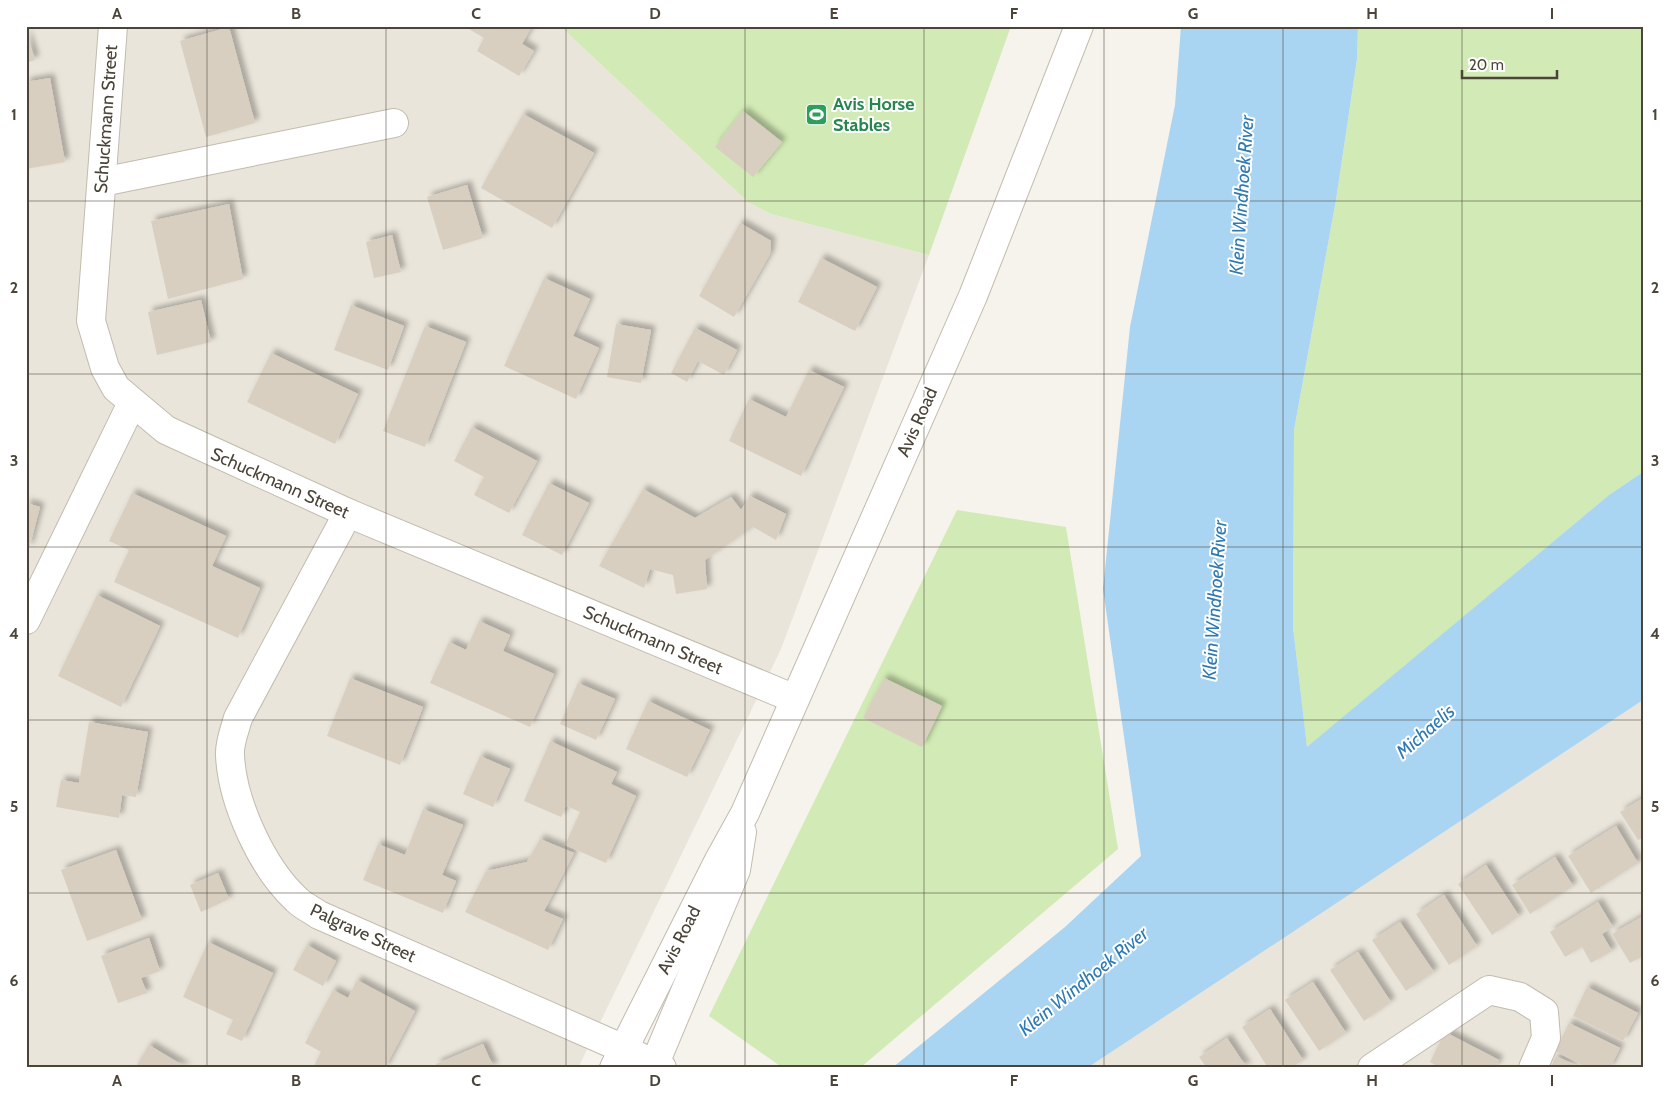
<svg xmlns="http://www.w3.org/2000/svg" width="1669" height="1094" font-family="Cabin,sans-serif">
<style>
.residential{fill:#eae5da}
.green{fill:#d2eab5}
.water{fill:#a9d4f2}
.building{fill:#d8cfc1;filter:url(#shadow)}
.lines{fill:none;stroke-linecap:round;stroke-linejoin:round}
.minor-casing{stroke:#c2bbae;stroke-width:30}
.minor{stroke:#fff;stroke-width:28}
.grid{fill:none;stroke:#4b4439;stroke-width:1;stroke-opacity:0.55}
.labels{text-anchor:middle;stroke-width:4;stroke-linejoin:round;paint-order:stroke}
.leisure-label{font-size:18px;font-weight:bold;fill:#27864d;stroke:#fff;text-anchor:start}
.street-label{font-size:18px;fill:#4b4439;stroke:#fff}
.water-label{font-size:19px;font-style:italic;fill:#2e7ab2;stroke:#fff}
.neatline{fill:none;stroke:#4b4439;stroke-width:2}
.grid-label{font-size:16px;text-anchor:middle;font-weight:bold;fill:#4b4439}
</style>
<defs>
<filter id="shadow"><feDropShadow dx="4.5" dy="-4.5" stdDeviation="2.5" flood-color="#0004"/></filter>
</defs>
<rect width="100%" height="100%" fill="#f6f3ec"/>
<g class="residential">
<polygon points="26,26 560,26 748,202 771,214 929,255 781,649 578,1068 26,1068"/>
<polygon points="1643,700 1643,1068 1087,1068 1189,999"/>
</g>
<g class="green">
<polygon points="560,26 1011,26 929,255 771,214 748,202"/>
<polygon points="1358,26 1643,26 1643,472 1609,495 1307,748 1293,627 1294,430 1336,200 1357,59"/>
<polygon points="957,510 1066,527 1118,849 860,1068 783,1068 709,1016"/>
</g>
<polygon class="water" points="1181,26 1358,26 1357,59 1336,200 1294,430 1293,627 1307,747 1609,495 1643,472 1643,700 1087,1068 892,1068 1065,927 1141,856 1103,589 1130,327 1175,105"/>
<g class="building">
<polygon points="464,26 532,26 522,44 534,51 519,76 477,51 484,38"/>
<polygon points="229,27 255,123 206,137 180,41"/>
<polygon points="26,32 35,60 26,63"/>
<polygon points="50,78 65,162 26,169 26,82"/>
<polygon points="743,111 782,142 753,177 715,147"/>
<polygon points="523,114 594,153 552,228 481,188"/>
<polygon points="467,185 483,238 443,250 427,197"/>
<polygon points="229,204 243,279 168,299 151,221"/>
<polygon points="740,223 771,241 770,254 734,317 699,296"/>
<polygon points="392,235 401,272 374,278 366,242"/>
<polygon points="821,258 877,287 855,331 798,302"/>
<polygon points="544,278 590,299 573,336 599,348 576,399 504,366"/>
<polygon points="201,300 211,342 157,355 148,312"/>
<polygon points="351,305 404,326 388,370 334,350"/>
<polygon points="616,324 651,330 641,383 607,377"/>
<polygon points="425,326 466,342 425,447 383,431"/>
<polygon points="695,328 737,350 724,375 698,361 687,382 671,373"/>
<polygon points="271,353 358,394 335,444 247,402"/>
<polygon points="809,370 844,387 801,476 729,441 749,399 786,417"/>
<polygon points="472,427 537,461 509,513 474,495 484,477 454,461"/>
<polygon points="549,483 589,503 562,555 522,535"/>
<polygon points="643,489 695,518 731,497 741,510 750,496 786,514 776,540 753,527 705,560 707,589 676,594 673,575 650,569 644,588 599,566"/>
<polygon points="132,493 226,536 212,566 260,588 238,638 114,582 129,550 109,541"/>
<polygon points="26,503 40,507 29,548 26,547"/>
<polygon points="97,595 160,626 121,707 58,676"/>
<polygon points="479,621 510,635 503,651 554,674 530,727 430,683 449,642 466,650"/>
<polygon points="350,678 423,707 400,765 327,736"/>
<polygon points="884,678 942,706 922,747 863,718"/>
<polygon points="578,683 615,699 596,740 560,724"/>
<polygon points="648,701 710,730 687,777 626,749"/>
<polygon points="89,722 148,732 136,797 122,795 119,818 56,807 61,780 79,783"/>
<polygon points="550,741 617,772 611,784 636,796 606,863 565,845 580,812 566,806 561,817 524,801"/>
<polygon points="480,756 510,769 493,807 463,794"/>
<polygon points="1643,798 1643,838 1638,840 1620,812"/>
<polygon points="423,809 463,825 442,875 456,881 443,913 363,880 378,844 405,855"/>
<polygon points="1616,826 1638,863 1591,893 1568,856"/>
<polygon points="540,839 574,853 544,911 563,919 548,950 465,912 486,871 527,862"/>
<polygon points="116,850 142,920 87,941 61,870"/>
<polygon points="1555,857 1573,886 1530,914 1512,885"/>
<polygon points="1486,865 1519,916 1492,935 1458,884"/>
<polygon points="218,873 229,899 201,912 190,885"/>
<polygon points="1444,895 1477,946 1449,965 1416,914"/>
<polygon points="1598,902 1613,927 1602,934 1612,951 1591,963 1582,947 1565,957 1550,932"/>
<polygon points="1643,916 1643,956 1630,963 1612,934"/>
<polygon points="1400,922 1434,972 1406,991 1372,940"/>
<polygon points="149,938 160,971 141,978 147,993 118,1003 101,956"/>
<polygon points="208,942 273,973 242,1041 226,1034 233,1020 183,997"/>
<polygon points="307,945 336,961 323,986 293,970"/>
<polygon points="1358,952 1391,1002 1364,1021 1330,970"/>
<polygon points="357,980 415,1011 385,1068 377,1068 371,1065 369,1068 313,1068 321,1052 305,1043 333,990 348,998"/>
<polygon points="1313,982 1346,1033 1319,1051 1285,1000"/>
<polygon points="1587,987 1638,1013 1623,1041 1573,1016"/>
<polygon points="1270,1009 1303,1060 1291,1068 1268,1068 1242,1027"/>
<polygon points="1569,1023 1620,1048 1610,1068 1588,1068 1555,1051"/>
<polygon points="1445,1032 1499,1060 1495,1068 1440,1068 1430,1062"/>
<polygon points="1227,1038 1247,1068 1207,1068 1199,1057"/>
<polygon points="483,1044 494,1068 437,1068 436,1064"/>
<polygon points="149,1045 187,1068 135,1068"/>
<polygon points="1556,1056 1581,1068 1550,1068"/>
</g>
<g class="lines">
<defs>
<g id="minor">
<polyline points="113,26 91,321 105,368 116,388 166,430 348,513 795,699"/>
<polyline points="102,182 394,123"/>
<path d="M348,513l-110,205c-3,11 -9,26 -8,37 2,47 32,113 67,145 6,6 15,10 22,15l305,134 38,19"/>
<polyline points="26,620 132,403"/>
<polyline points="614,1068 719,860 745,813 973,296 1079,26"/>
<polyline points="653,1068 736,870 742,832"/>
<polyline points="1372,1068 1489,990 1520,997 1544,1012 1546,1038 1533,1068"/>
</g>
</defs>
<use href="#minor" class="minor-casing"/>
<use href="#minor" class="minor"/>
</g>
<path class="grid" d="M207,26v1042M386,26v1042M566,26v1042M745,26v1042M924,26v1042M1104,26v1042M1283,26v1042M1462,26v1042M26,201h1617M26,374h1617M26,547h1617M26,720h1617M26,893h1617"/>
<defs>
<symbol id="stadium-square" viewBox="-11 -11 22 22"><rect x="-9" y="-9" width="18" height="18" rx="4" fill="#2e9e5b" stroke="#fff"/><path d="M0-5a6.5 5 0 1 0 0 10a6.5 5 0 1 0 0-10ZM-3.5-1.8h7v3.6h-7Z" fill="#fff"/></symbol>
</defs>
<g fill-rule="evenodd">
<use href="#stadium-square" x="804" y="102" width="25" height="25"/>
</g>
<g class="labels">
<g class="leisure-label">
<text x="833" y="110">Avis Horse<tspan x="833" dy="21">Stables</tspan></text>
</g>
<g class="street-label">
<text transform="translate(106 119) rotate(-86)" y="6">Schuckmann Street</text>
<text transform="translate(917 422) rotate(-66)" y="6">Avis Road</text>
<text transform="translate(280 483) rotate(24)" y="6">Schuckmann Street</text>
<text transform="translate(653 640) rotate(23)" y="6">Schuckmann Street</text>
<text transform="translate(363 933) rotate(25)" y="6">Palgrave Street</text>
<text transform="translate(679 940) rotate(-63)" y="6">Avis Road</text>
</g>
<g class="water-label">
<text transform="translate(1241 195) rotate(-86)" y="7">Klein Windhoek River</text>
<text transform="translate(1214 600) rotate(-86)" y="7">Klein Windhoek River</text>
<text transform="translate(1425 731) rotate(-41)" y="7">Michaelis</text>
<text transform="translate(1083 981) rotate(-39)" y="7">Klein Windhoek River</text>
</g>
</g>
<rect width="1669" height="1094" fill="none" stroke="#ffffff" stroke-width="55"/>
<path d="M1462 70v8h95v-8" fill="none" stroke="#4b4439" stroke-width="2.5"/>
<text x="1469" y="70" font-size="15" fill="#4b4439" stroke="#ffffff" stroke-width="4" paint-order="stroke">20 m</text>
<rect x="28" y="28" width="1614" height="1038" class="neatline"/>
<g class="grid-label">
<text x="117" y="19">A</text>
<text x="296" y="19">B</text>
<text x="476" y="19">C</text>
<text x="655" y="19">D</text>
<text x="834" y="19">E</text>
<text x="1014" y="19">F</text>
<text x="1193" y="19">G</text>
<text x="1372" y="19">H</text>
<text x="1552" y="19">I</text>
<text x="14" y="120">1</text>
<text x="1655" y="120">1</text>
<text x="14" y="293">2</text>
<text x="1655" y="293">2</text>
<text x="14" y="466">3</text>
<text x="1655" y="466">3</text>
<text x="14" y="639">4</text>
<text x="1655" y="639">4</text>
<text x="14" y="812">5</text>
<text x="1655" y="812">5</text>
<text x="14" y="986">6</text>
<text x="1655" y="986">6</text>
<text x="117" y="1086">A</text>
<text x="296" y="1086">B</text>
<text x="476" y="1086">C</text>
<text x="655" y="1086">D</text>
<text x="834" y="1086">E</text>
<text x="1014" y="1086">F</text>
<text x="1193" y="1086">G</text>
<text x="1372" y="1086">H</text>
<text x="1552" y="1086">I</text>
</g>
</svg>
